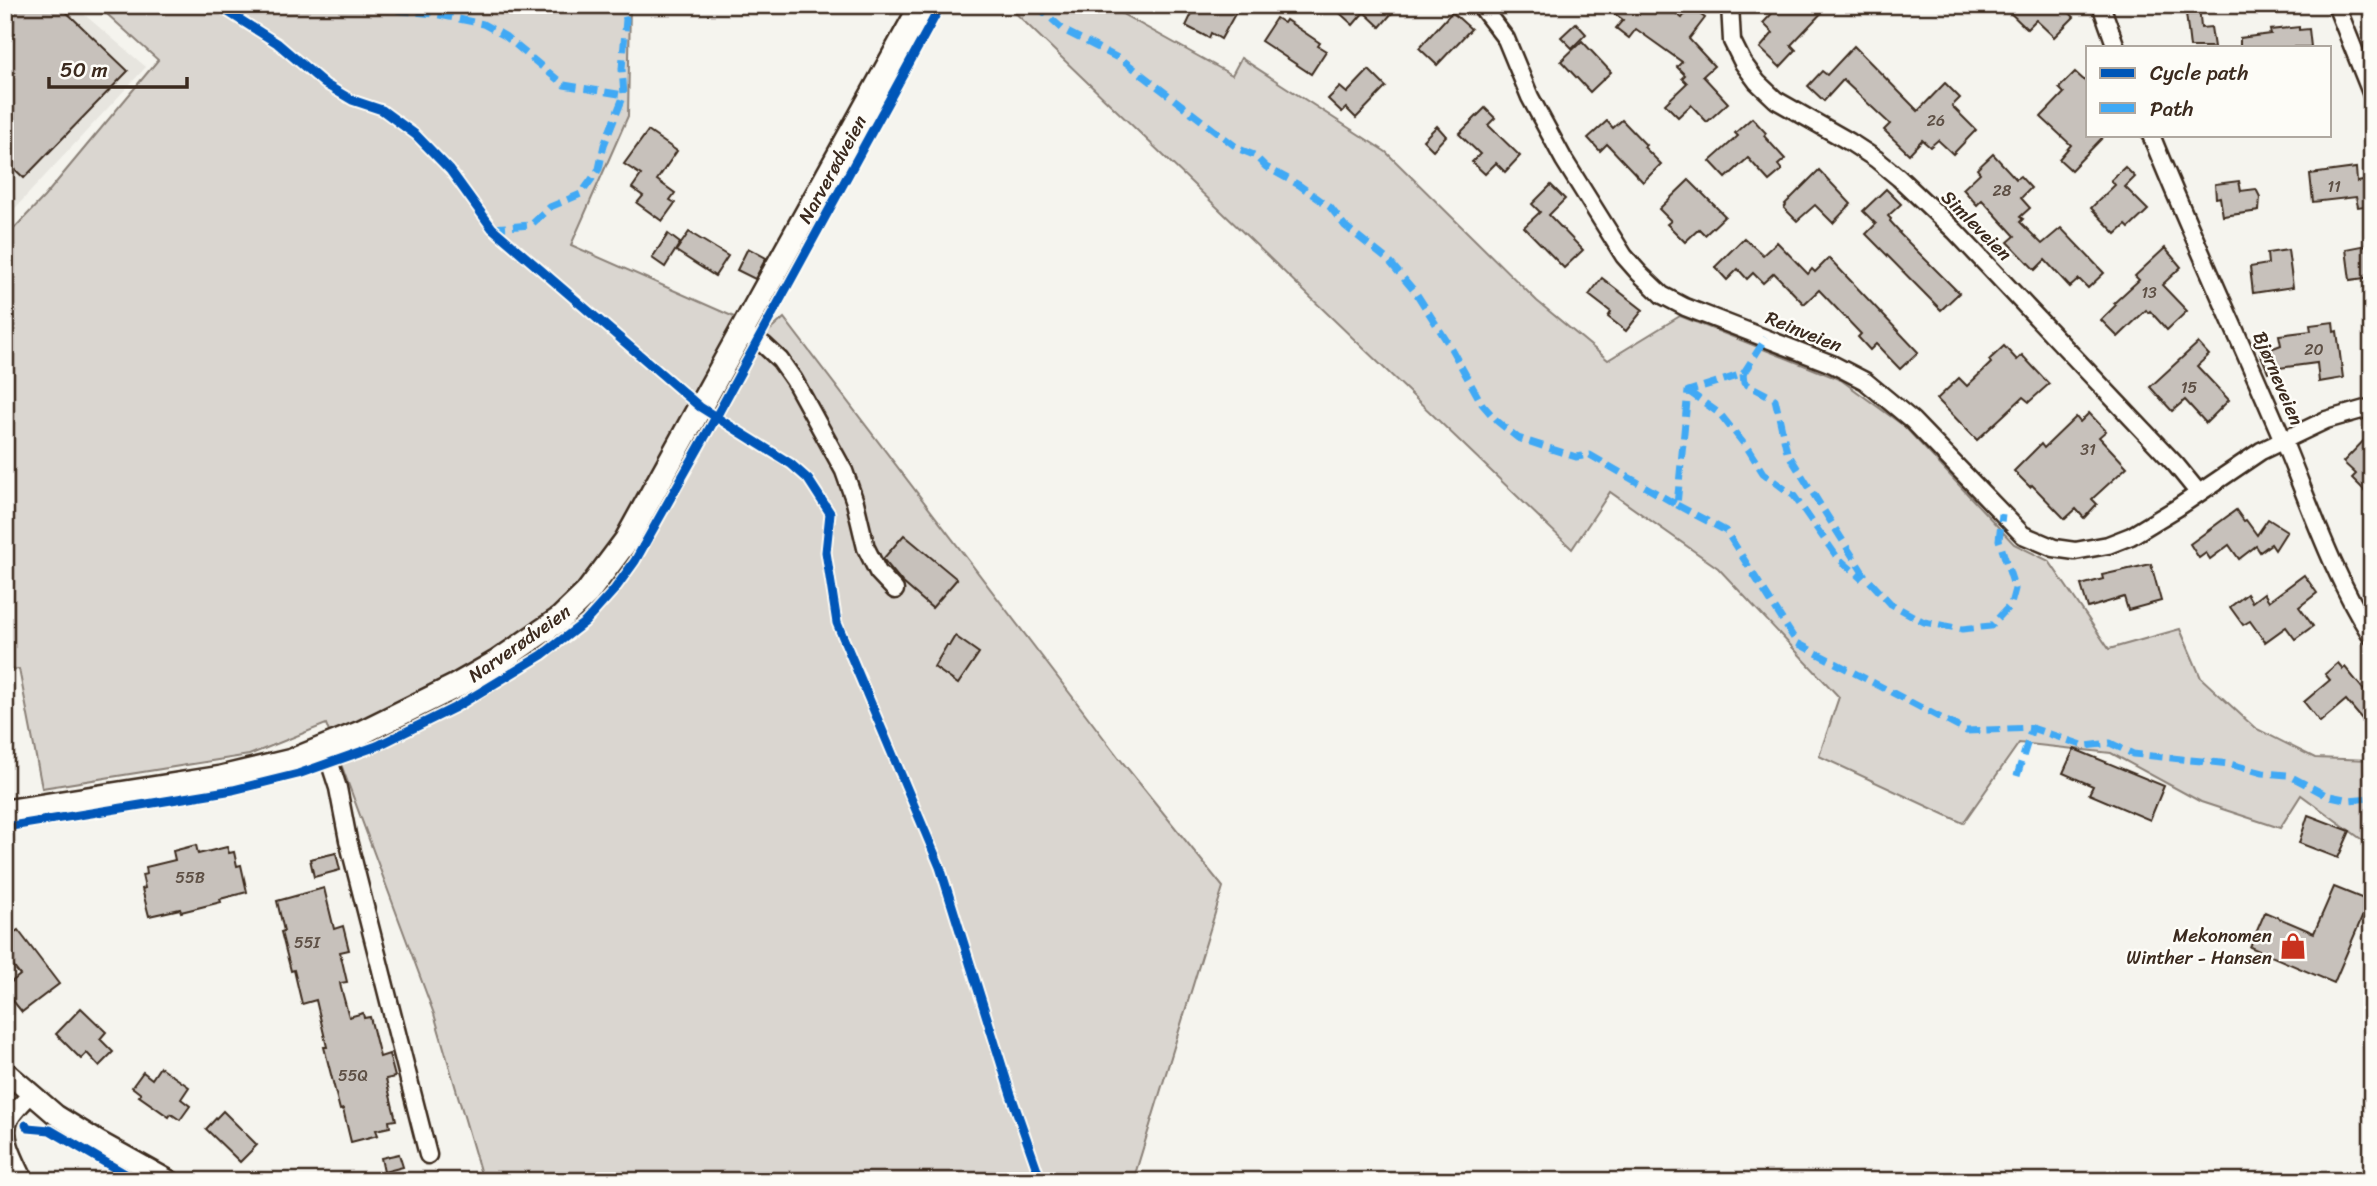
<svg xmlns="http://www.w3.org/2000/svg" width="2377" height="1186" font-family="Sriracha,sans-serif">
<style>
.built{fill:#e7e5df}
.green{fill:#dad6d0;stroke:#8a8077;stroke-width:2}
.building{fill:#c7c1bb;stroke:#3b2a1e;stroke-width:2}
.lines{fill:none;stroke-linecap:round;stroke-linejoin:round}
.minor-casing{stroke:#3b2a1e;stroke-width:21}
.tertiary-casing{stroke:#3b2a1e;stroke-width:24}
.secondary-casing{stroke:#3b2a1e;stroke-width:28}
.minor{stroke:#fdfcf7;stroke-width:16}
.tertiary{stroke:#fdfcf7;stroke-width:19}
.secondary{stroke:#fdfcf7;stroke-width:23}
.quiet{stroke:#3fa9f5;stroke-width:7;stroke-dasharray:14 7;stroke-linecap:butt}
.cycleway-casing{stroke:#fdfcf7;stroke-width:13}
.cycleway{stroke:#0057b8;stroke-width:9}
.labels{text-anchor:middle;stroke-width:5;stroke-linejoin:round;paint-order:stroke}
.number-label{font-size:16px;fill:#5e5045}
.street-label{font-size:19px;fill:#3b2a1e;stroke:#fdfcf7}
.poi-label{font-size:19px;fill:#3b2a1e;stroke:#fdfcf7;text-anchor:end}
</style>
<rect width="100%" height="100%" fill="#f5f4ee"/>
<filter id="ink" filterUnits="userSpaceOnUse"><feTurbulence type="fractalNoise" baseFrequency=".0143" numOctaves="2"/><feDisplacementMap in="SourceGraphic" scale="14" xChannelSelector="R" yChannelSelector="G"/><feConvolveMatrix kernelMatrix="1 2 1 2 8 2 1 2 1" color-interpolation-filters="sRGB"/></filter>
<g filter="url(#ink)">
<polygon class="built" points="5,5 73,5 146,67 5,219"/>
<g class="green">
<polygon points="97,5 630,5 628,116 571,245 768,332 784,318 1119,758 1223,887 1133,1181 483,1181 434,1014 326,724 249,755 42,788 19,669 5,670 5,238 44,197 158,60"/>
<polygon points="1007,5 1106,5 1232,75 1241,58 1386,152 1537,301 1608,360 1680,316 1841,380 1904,426 2014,544 2049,561 2109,649 2180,629 2201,678 2255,728 2315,758 2372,760 2372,847 2301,795 2280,828 2201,802 2111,753 2019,743 1963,823 1819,756 1839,697 1718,568 1610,492 1572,549"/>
</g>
<g class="building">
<polygon points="5,5 59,5 128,71 24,178 5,160 5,111 12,105 5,98"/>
<polygon points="1196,5 1240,5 1221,39 1211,33 1209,38 1186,26"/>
<polygon points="1331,5 1399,5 1380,27 1364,12 1353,25"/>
<polygon points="1603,5 1665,5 1682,18 1690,7 1705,18 1689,39 1714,66 1703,76 1728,103 1707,122 1691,105 1678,117 1665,104 1687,83 1682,78 1685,75 1677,67 1682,62 1636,29 1629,38 1616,28 1623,20"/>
<polygon points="1780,5 1829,5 1791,45 1796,50 1780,67 1760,48 1773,33 1763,23"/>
<polygon points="2002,5 2061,5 2074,17 2054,37 2036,20 2027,29"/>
<polygon points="2185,5 2199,5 2201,28 2211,27 2214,47 2190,47"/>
<polygon points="1452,12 1471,29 1437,65 1419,48"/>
<polygon points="1276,18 1284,23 1286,20 1320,43 1318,46 1326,51 1311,74 1261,41"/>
<polygon points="1576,23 1586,34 1572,48 1561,37"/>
<polygon points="2299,27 2299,30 2309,29 2311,47 2240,47 2240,38 2271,34 2270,30"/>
<polygon points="1582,41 1611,72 1590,92 1561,61"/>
<polygon points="1854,46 1918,111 1945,83 1960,98 1952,106 1976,130 1953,154 1938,140 1930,147 1922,140 1909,154 1884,130 1890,124 1843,80 1824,101 1808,86 1822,71 1827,75"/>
<polygon points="1369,70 1386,87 1356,118 1346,108 1342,112 1328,99 1340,87 1347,93"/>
<polygon points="2075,72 2088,84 2088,135 2105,135 2071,170 2059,159 2071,145 2041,117 2064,93 2059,88"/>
<polygon points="1485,108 1495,118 1488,125 1520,156 1505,172 1496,163 1485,174 1472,162 1480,154 1459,134"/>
<polygon points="1752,118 1766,133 1764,136 1785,159 1778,165 1782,170 1769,181 1748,158 1726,178 1710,161 1738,136 1735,133"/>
<polygon points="1622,120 1646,145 1644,147 1661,164 1643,182 1607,144 1600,151 1588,138 1607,121 1613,128"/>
<polygon points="1437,126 1446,136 1433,150 1423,140"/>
<polygon points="648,131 677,151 657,180 675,193 670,200 675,203 662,221 637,203 643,196 632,188 641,175 624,164"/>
<polygon points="1993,154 2016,179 2020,176 2031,188 2021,198 2030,208 2020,217 2023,219 2020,222 2042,244 2061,228 2104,273 2088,288 2079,279 2070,287 2045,260 2035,270 2008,242 2015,236 1982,200 1977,205 1963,189 1980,173 1977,169"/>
<polygon points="2125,167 2135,177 2125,187 2148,210 2129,228 2126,225 2116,234 2091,208 2115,185 2111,180"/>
<polygon points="2356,168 2357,182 2370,180 2372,205 2358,207 2356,197 2313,202 2310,174"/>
<polygon points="1819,170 1851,204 1833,223 1815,205 1797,221 1784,208 1786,205 1785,204"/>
<polygon points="1689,180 1725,216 1705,235 1699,229 1685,242 1667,224 1671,221 1659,209"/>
<polygon points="2239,181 2241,191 2256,189 2260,197 2259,211 2223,216 2220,197 2216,198 2215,184"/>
<polygon points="1551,185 1565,199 1549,215 1583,250 1564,268 1524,227 1540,212 1532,204"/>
<polygon points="1886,189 1901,204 1888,216 1891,219 1890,221 1900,232 1899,233 1959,293 1941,310 1866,234 1876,224 1863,211"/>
<polygon points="689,232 728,256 715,276 676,251"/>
<polygon points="668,234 680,243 665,267 652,258"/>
<polygon points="1744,238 1763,255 1777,242 1808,274 1812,269 1815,272 1829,258 1918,352 1900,369 1876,344 1870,350 1858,337 1861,334 1819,290 1804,304 1774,273 1763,283 1753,273 1747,279 1738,269 1727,280 1715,267"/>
<polygon points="2372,244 2372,277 2350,280 2346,249"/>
<polygon points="748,248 766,258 755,279 737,270"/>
<polygon points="2165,248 2181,267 2162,285 2187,311 2167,330 2150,311 2148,313 2146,310 2118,337 2101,320 2116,305 2114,303 2139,280 2135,276"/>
<polygon points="2288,250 2293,287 2253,293 2250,267 2268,264 2267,253"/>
<polygon points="1602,278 1643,310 1626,331 1608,317 1611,312 1589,295"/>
<polygon points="2333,322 2334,332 2337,331 2343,378 2319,382 2317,363 2279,368 2268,372 2260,353 2281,345 2279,335 2311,331 2310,325"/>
<polygon points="2198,343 2209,355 2197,366 2229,400 2206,423 2185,400 2172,411 2150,387"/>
<polygon points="2004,346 2017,360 2022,355 2049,384 2029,402 2023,397 1977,440 1937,399 1959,378 1967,386 1991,363 1989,360"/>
<polygon points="2089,413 2106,431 2099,437 2127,467 2092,499 2097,504 2084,518 2076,509 2065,519 2032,485 2030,487 2014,471 2041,444 2044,448 2076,417 2080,422"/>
<polygon points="2372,432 2372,488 2369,486 2365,491 2352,478 2356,474 2343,462"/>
<polygon points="2236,510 2244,521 2246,520 2257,535 2268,519 2287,531 2275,550 2271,544 2260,552 2256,546 2239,559 2229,545 2210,559 2206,553 2199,558 2190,544"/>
<polygon points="904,535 957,579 932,608 902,582 883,559"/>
<polygon points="2151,564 2161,601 2128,610 2124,597 2088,608 2081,585 2103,579 2102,575"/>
<polygon points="2304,575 2317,593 2299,607 2313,626 2295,639 2286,627 2265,642 2250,621 2243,625 2230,607 2247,594 2252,602 2264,593 2269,601"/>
<polygon points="955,636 979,653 958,684 934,667 947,645 949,646"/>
<polygon points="2338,663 2343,669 2345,667 2372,700 2372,731 2346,700 2320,722 2304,702 2330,680 2325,674"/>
<polygon points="2074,749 2164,786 2150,820 2089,794 2093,786 2063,773"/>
<polygon points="2308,815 2350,831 2338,858 2299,843"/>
<polygon points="196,845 198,854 227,847 229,853 234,852 237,866 241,865 247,892 220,899 221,902 181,912 180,909 149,916 142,889 145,888 142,875 147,874 146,867 175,860 173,851"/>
<polygon points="336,853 340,870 314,877 310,859"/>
<polygon points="2334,887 2369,901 2334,983 2250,947 2265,912 2314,933"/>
<polygon points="324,888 334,929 343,926 349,950 340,952 347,982 340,983 341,988 349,1017 363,1013 364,1018 370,1017 380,1057 389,1054 395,1077 386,1079 396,1120 389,1121 390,1127 376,1130 378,1135 351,1142 343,1109 340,1110 324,1047 327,1047 316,1000 302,1004 294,970 291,971 281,932 284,931 277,901"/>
<polygon points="18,930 59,984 22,1012 5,991 5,987 20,975 5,956 5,940"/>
<polygon points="81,1008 106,1032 100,1039 113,1052 99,1066 87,1053 81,1059 56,1034"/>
<polygon points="160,1067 189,1087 181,1099 190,1106 180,1120 171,1114 169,1117 139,1096 141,1094 132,1087 143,1072 152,1079"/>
<polygon points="223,1111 257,1145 240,1162 206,1129"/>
<polygon points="399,1154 403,1167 384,1172 381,1158"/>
</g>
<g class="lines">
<defs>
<g id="minor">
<polyline points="1480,5 1506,39 1530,97 1564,160 1624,256 1639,273 1662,295 1685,307 1832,364 1865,381 1912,420 2023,535 2054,548 2075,551 2108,545 2131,536 2177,508 2261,451 2326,420 2372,407"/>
<polyline points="1730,5 1732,41 1743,63 1757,82 1776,100 1850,142 1876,159 1899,178 1955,231 2176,465 2198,492"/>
<polyline points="2101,5 2116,47"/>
<polyline points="2336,5 2372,95"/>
<path d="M2151,135c41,102 88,202 131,303 28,67 51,137 90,199"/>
<polyline points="742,333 764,345 780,360 794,380 844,471 855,502 866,548 878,572 895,590"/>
<polyline points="325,748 338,788 348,840 428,1155"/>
<path d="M25,1181c-7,-17 -23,-41 -16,-60 4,-10 15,-19 22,-27"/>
</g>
<polyline id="tertiary" points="5,1071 56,1115 98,1141 170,1181"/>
<polyline id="secondary" points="5,812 221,778 292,761 361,733 456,686 496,663 560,619 587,593 626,541 922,5"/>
</defs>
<use href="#minor" class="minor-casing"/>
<use href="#tertiary" class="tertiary-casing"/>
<use href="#secondary" class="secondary-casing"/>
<use href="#minor" class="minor"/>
<use href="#tertiary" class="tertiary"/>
<use href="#secondary" class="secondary"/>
<g class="quiet">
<polyline points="377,5 383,9 435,14 483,24 505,36 564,85 624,95"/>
<polyline points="1036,5 1065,31 1124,61 1239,149 1254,155 1266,167 1299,185 1330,207 1345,226 1389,261 1416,293 1448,343 1482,404 1497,421 1518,438 1576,457 1590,455 1677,505 1688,391 1743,374 1766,338"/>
<polyline points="492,228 531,225 550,207 581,194 599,169 604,145 624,95 622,69 626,19 622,5"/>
<polyline points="1743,374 1744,383 1775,399 1787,452 1865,576 1891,604 1924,622 1962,629 1991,626 2011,604 2015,589 1999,540 2002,514"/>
<polyline points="1688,391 1720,414 1748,449 1763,473 1794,496 1837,557 1862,579"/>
<polyline points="1677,505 1726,531 1797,643 1966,731 2032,728 2085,746 2110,743 2133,754 2230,764 2263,773 2288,775 2326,795 2349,800 2372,798"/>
<polyline points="2017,776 2032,728"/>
</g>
<defs>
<g id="cycleway">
<polyline points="217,5 277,43 325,84 352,100 382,110 416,135 450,170 492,228 700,407 716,417 941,5"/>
<polyline points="5,827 233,790 298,774 377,746 456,707 542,655 585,622 614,590 635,561 716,417 791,464 808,479 830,513 826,552 837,623 940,867 1011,1095 1041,1181"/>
<polyline points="26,1125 28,1128 50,1130 137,1181"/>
</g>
</defs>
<use href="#cycleway" class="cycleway-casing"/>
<use href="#cycleway" class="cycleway"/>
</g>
</g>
<defs>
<symbol id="shop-bare" viewBox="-9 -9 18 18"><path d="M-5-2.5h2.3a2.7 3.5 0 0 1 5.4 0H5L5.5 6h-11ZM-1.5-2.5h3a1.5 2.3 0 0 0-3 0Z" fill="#c8321e" stroke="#fdfcf7" stroke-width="2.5" paint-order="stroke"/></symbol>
</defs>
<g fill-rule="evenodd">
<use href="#shop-bare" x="2274" y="927" width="38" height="38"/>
</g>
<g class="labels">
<g class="number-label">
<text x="1936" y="126">26</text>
<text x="2334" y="192">11</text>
<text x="2002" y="196">28</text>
<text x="2149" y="298">13</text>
<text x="2314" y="355">20</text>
<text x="2189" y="393">15</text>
<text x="2088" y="455">31</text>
<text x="190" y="883">55B</text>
<text x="307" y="948">55I</text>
<text x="353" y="1081">55Q</text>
</g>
<g class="street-label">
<text transform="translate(832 169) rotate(-61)" y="7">Narverødveien</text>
<text transform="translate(1977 225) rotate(45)" y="7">Simleveien</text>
<text transform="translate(1804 331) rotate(22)" y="7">Reinveien</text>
<text transform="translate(2279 378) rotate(67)" y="7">Bjørneveien</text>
<text transform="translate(519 643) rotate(-35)" y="7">Narverødveien</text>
</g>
<g class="poi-label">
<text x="2272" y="942">Mekonomen<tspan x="2272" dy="22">Winther - Hansen</tspan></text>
</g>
</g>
<rect width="2377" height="1186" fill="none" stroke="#fdfcf7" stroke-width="28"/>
<rect x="14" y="14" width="2349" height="1158" fill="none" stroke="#3b2a1e" stroke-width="2.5" filter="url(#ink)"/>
<rect x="2086" y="46" width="245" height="91" fill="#fdfcf7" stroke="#afa8a0" stroke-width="2"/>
<rect x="2100" y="68" width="35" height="10" fill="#0057b8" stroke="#afa8a0" stroke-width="2"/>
<text x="2150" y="80" font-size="21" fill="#3b2a1e">Cycle path</text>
<rect x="2100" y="103" width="35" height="10" fill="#3fa9f5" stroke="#afa8a0" stroke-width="2"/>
<text x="2150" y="116" font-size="21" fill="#3b2a1e">Path</text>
<path d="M49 77v10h138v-10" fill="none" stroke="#3b2a1e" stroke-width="3.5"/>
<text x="60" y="77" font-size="21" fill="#3b2a1e" stroke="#fdfcf7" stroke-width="5" paint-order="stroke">50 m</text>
</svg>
